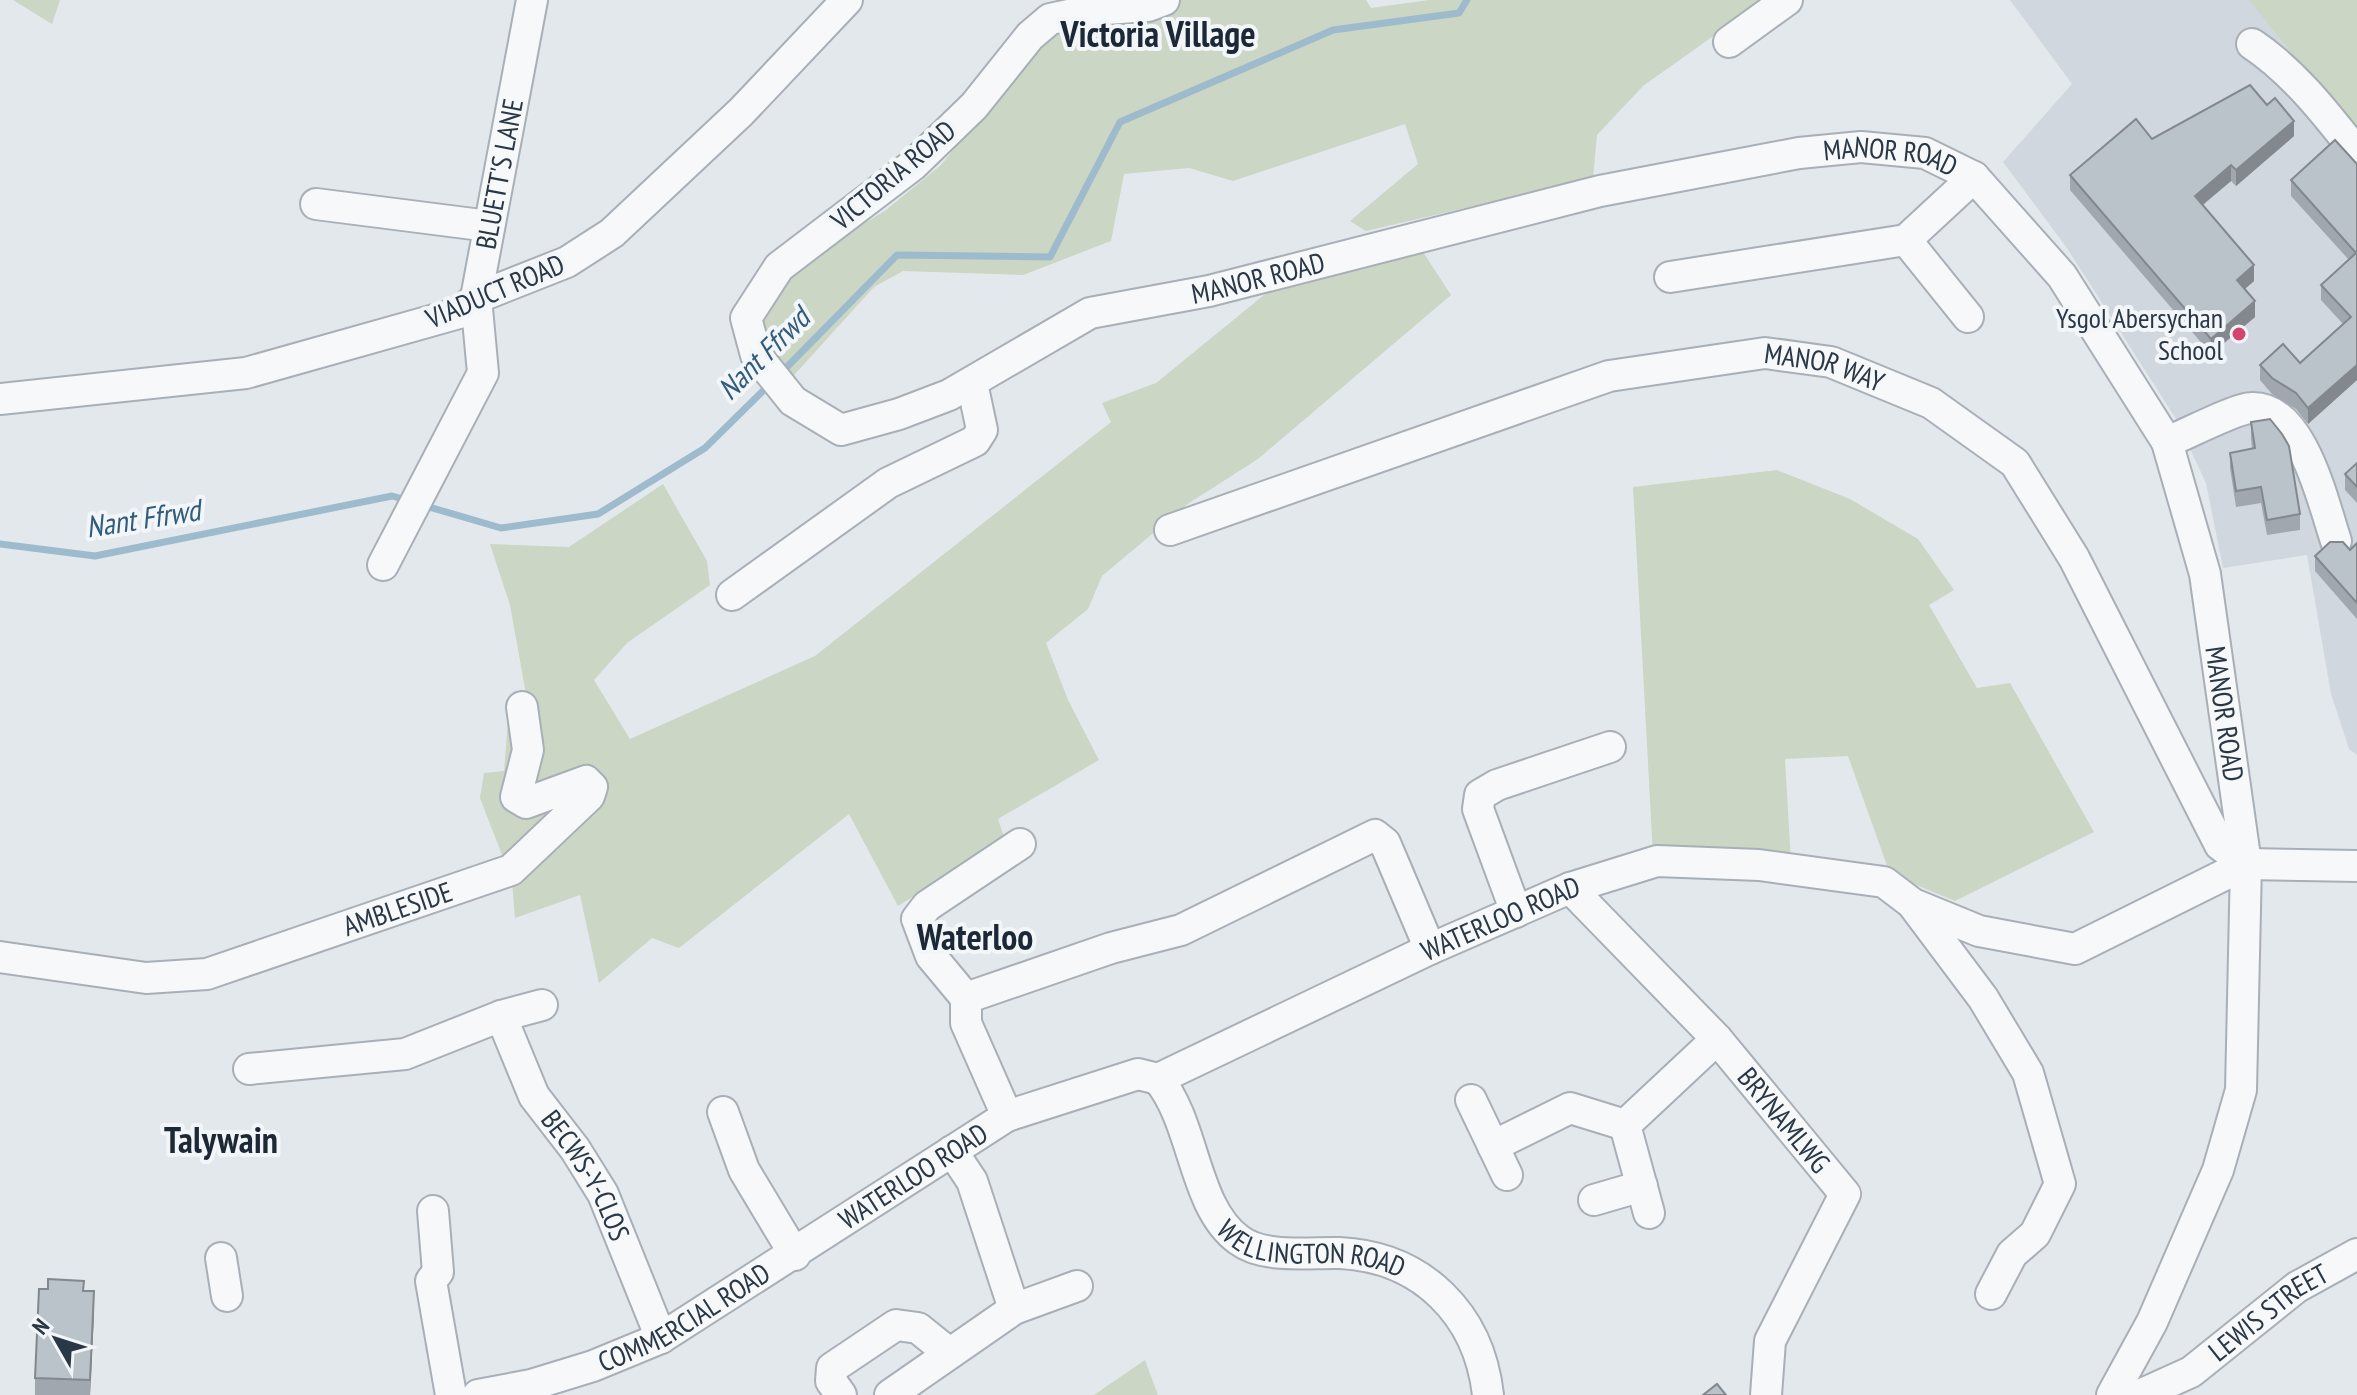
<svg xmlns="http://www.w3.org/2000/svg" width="2357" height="1395" font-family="'PT Sans Narrow',sans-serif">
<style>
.built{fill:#d1d7de}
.green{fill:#cbd6c4}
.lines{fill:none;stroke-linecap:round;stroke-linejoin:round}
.stream{stroke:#9dbbcd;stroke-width:7}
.minor-casing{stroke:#a8afb7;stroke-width:34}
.minor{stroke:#f6f8fa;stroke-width:30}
.wall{fill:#a0a7ae}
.shaded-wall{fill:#82888d}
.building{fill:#bac2ca;stroke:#82888d;stroke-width:2}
.poi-dot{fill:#d4456e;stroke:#f3f6f9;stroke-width:3}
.labels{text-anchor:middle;stroke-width:8;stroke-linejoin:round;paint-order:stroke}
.street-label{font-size:28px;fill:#2a3745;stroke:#f3f6f9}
.poi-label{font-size:28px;fill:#2a3745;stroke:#f3f6f9;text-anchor:end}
.water-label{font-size:30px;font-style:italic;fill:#325c7b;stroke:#f3f6f9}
.district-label{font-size:36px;font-weight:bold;fill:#1c2836;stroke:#f3f6f9}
</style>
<rect width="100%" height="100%" fill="#e3e8ec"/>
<polygon class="built" points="2010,0 2357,0 2357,755 2349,749 2331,694 2307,555 2223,568 2206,483 2176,419 2067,248 2003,162 2072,84"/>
<g class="green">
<polygon points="13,0 60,0 52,24"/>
<polygon points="1181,0 1366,0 1371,8 1429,0 1764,0 1643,86 1597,135 1593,178 1366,231 1350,221 1418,164 1405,124 1233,181 1189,168 1124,174 1111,241 1023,275 903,271 874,287 786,384 763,320 771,290 813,255 886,210 941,165 1042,40 1067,22 1143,13"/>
<polygon points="2249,0 2357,0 2357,134"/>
<polygon points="1423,252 1451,295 1258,459 1189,503 1102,576 1088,609 1046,643 1068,700 1099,760 998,819 1005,840 898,906 849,814 679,948 652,938 599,983 580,895 515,918 512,881 480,798 484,773 504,771 509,708 526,694 510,605 490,544 569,547 663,484 707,561 710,585 627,643 594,680 630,739 815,656 1111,422 1102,403 1156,383 1264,295 1305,276"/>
<polygon points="1777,470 1850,499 1918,539 1954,590 1929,605 1977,688 2010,683 2094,832 1955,901 1890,874 1848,756 1785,759 1791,863 1653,855 1633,487"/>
<polygon points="1145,1360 1158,1395 1094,1395"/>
</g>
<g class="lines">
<g class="stream">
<polyline points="781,373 897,255 1050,257 1120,122 1333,30 1459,13 1467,0"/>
<polyline points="422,505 501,528 598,514 705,448 769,385"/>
<polyline points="0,544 95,556 392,496 406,500"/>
</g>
<defs>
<g id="minor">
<path id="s1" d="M1164,0l-16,6 -56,4 -42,9 -20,17 -56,70 -61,59 -134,102 -33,51 10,37 37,46 48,29 58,-16 50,-19 141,-82 119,-22 391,-100 199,-38 62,-6 64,6 49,24 88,99 105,166 38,132 41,290 -5,226 -23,80 -66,152 -40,73"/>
<polyline points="1729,42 1787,0"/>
<path d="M2252,44c42,28 74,70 105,109"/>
<polyline points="316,204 489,226"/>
<polyline points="1906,240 1968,317"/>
<polyline points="1670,277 1906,240 1974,177"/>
<polyline points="0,399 246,373 459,313 476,298 567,262 612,233 741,112 847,0"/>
<path d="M2167,442c18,-7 69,-34 85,-34 51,-1 71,95 84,133"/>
<path id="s2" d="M1170,530l439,-154 156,-23 66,9 100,41 84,60 59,95 146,287 26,19"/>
<path id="s3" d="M383,565l100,-192 -7,-75 56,-298"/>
<polyline points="732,595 888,483 975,441 982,430 972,383"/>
<path id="s4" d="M1570,888l147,151 128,155 -75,147 -4,54"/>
<polyline points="1914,906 1983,998 2028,1073 2060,1184 2035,1234 2012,1254 1991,1294"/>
<polyline points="1516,912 1478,809 1480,795 1497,785 1610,747"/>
<path id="s5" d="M0,957l146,21 61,-4 304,-104 78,-74 3,-9 -6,-6 -60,22 -10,-6 12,-47 -6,-43"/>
<polyline points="966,998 931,956 917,919 927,906 1020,844"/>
<path id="s6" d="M501,1016l33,80 41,53 28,45 58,144"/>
<polyline points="249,1069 405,1054 501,1016 542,1005"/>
<path id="s7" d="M1158,1079c37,44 35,128 81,161 25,19 71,12 101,13 82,4 139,61 148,142"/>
<polyline points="1471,1100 1507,1175"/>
<polyline points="723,1112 744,1170 795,1255"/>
<polyline points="1007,1116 966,1023 966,998 1111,948 1181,930 1375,835 1385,843 1430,949"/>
<polyline points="1625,1125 1717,1039"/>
<polyline points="1625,1125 1649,1213"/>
<polyline points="1493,1146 1570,1108 1625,1125"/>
<polyline points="1594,1200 1642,1186"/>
<polyline points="433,1211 438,1272 431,1281 451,1395"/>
<polyline points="221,1258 227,1296"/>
<polyline points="1014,1309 1077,1286"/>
<path id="s8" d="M478,1395l53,-10 62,-19 68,-28 346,-222 131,-42 20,5 272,-130 140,-61 87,-27 102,4 125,17 29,22 66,27 96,18 171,-85 111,2"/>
<polyline points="841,1395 831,1381 832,1368 896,1325 918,1328 949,1353"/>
<polyline points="890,1395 1014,1309 972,1181 952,1151"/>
<path id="s9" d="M2140,1395l51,-23 106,-85 60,-33"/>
</g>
</defs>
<use href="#minor" class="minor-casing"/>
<use href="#minor" class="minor"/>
</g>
<g class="wall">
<polygon points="2294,136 2236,186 2231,181 2203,205 2254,281 2244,289 2255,317 2211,354 2070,190 2070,175 2152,139"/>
<polygon points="2357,164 2357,380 2308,424 2296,409 2272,394 2260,380 2260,365 2300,363 2343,324 2321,300 2321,285 2349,260 2291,196 2291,180"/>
<polygon points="2251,422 2300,514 2300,530 2267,535 2261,503 2236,507 2230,468 2230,453 2252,449 2251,437"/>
<polygon points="2357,463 2357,503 2345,490 2345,474"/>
<polygon points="2357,543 2357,619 2315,571 2315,556 2350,550"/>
<polygon points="84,1291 94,1312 90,1395 35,1395 35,1378"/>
</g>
<g class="shaded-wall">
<polygon points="2294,121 2294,136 2236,186 2236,170"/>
<polygon points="2231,165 2231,181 2195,211 2195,196"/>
<polygon points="2254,265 2254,281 2237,296 2237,280"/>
<polygon points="2255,301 2255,317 2211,354 2211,339"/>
<polygon points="2357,365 2357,380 2308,424 2308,408"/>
<polygon points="94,1291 94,1312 90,1395 90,1380"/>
</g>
<g class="building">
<polygon points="2250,85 2267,105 2275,98 2294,121 2236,170 2231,165 2195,196 2254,265 2237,280 2255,301 2211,339 2070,175 2136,119 2152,139"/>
<polygon points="2335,140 2357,164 2357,365 2308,408 2296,393 2272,378 2260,365 2283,344 2300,363 2351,317 2321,285 2356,253 2291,180"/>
<polygon points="2270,419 2282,434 2289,446 2300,514 2267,520 2261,487 2236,491 2230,453 2255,448 2251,422"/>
<polygon points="2357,463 2357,487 2345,474"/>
<polygon points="2330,542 2343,542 2350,550 2357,543 2357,603 2315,556"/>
<polygon points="48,1279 84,1281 83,1291 94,1291 90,1380 35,1378 39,1289 48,1289"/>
<polygon points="1717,1384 1726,1395 1703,1395"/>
</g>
<circle class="poi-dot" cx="2239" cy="334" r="8"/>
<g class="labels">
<g class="street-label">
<text dy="10" stroke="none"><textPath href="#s1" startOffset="1796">MANOR ROAD</textPath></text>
<text dy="10" stroke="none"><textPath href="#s3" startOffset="418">BLUETT'S LANE</textPath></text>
<text transform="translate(893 175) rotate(-40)" y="10">VICTORIA ROAD</text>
<text dy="10" stroke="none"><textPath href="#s1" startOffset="1148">MANOR ROAD</textPath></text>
<text transform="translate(495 291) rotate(-23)" y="10">VIADUCT ROAD</text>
<text dy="10" stroke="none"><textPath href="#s2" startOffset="684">MANOR WAY</textPath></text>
<text dy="10" stroke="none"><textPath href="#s1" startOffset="2492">MANOR ROAD</textPath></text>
<text dy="10" stroke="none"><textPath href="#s5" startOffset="410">AMBLESIDE</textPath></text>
<text dy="10" stroke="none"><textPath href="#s8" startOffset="1140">WATERLOO ROAD</textPath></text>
<text dy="10" stroke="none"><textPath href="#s4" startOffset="316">BRYNAMLWG</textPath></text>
<text dy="10" stroke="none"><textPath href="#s6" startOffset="182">BECWS-Y-CLOS</textPath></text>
<text dy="10" stroke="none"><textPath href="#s8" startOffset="492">WATERLOO ROAD</textPath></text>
<text dy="10" stroke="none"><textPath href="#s7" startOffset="256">WELLINGTON ROAD</textPath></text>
<text dy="10" stroke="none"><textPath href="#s9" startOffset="154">LEWIS STREET</textPath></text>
<text dy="10" stroke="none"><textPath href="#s8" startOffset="222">COMMERCIAL ROAD</textPath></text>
</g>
<g class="poi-label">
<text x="2223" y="328">Ysgol Abersychan<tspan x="2223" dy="32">School</tspan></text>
</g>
<g class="water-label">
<text transform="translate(764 354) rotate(-45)" y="10">Nant Ffrwd</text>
<text transform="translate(143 519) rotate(-9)" y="10">Nant Ffrwd</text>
</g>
<g class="district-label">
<text x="1158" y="47">Victoria Village</text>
<text x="975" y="950">Waterloo</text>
<text x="221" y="1153">Talywain</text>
</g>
</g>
<g transform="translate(56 1339) rotate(309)" stroke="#f3f6f9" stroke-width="6" paint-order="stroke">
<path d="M0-6L14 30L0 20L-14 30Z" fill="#2a3745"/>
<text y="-12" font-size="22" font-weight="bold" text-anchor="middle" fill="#2a3745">N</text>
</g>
</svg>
